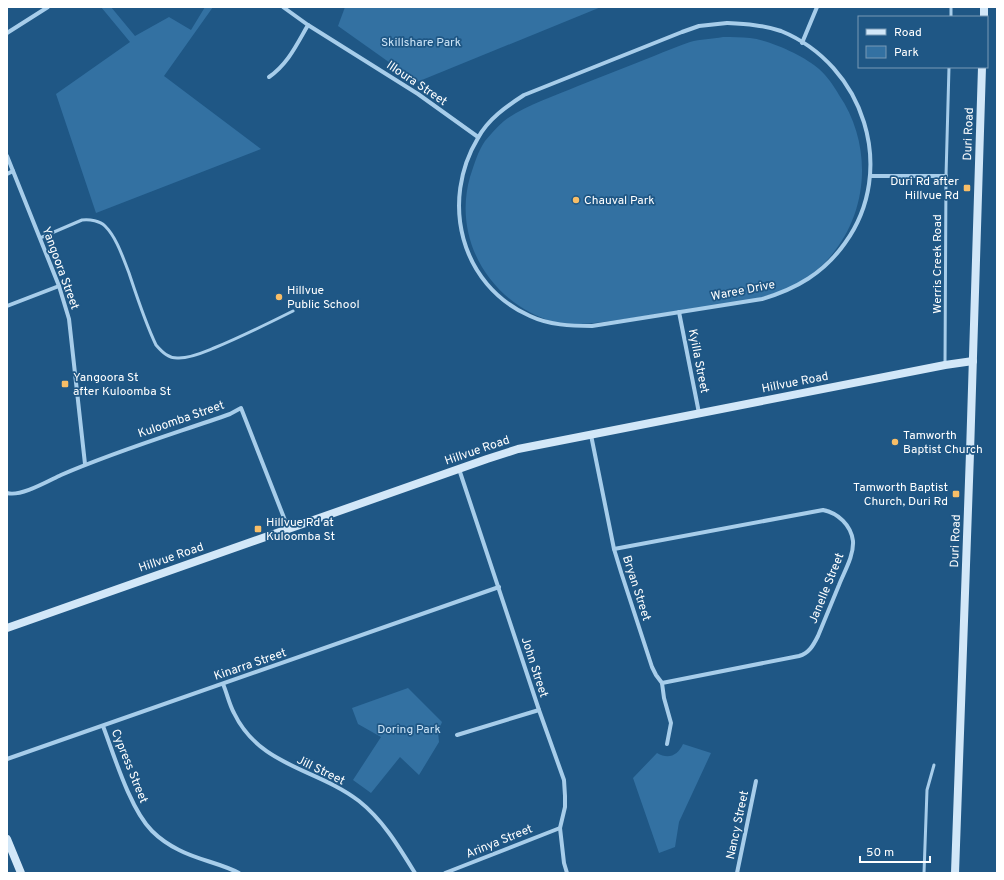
<svg xmlns="http://www.w3.org/2000/svg" width="1004" height="880" font-family="Overpass,sans-serif">
<style>
.green{fill:#3371a2}
.lines{fill:none;stroke-linecap:round;stroke-linejoin:round}
.lane{stroke:#a7cdea;stroke-width:3}
.street{stroke:#a7cdea;stroke-width:4}
.secondary{stroke:#d2e7f8;stroke-width:8}
.poi-dot{fill:#f8be67;stroke:#1f5785;stroke-width:1.5}
.labels{text-anchor:middle;stroke-width:3.5;stroke-linejoin:round;paint-order:stroke}
.park-label{font-size:12px;fill:#cce4f7;stroke:#1f5785}
.street-label{font-size:12px;fill:#fff;stroke:#1f5785}
.poi-label{font-size:12px;fill:#fff;stroke:#1f5785;text-anchor:start}
</style>
<rect width="100%" height="100%" fill="#1f5785"/>
<g class="green">
<polygon points="101,7 111,7 135,36 169,17 191,30 205,7 213,7 164,76 261,149 96,213 56,94 130,42"/>
<polygon points="345,7 601,7 417,82 338,26"/>
<path d="M723,37c9,0 18,0 27,1 19,2 55,18 69,31 8,7 15,17 20,26 37,54 29,130 -21,174 -34,30 -80,33 -123,39 -31,5 -61,10 -92,14 -16,2 -34,4 -49,0 -63,-18 -102,-82 -84,-145 4,-12 8,-26 15,-36 5,-6 12,-14 19,-20 19,-15 51,-25 74,-35 25,-10 51,-20 76,-30 12,-5 24,-10 36,-14 10,-3 22,-3 33,-5z"/>
<polygon points="408,688 442,722 438,732 439,742 419,775 400,757 371,793 353,780 381,737 358,724 352,708"/>
<path d="M683,744l28,9 -32,69 -4,25 -16,6 -26,-75 24,-25c12,7 21,2 26,-9z"/>
</g>
<g class="lines">
<g class="lane">
<polyline points="951,17 951,7"/>
<path d="M40,238l42,-18c8,-1 18,1 23,6 12,12 18,32 24,47 8,24 16,49 27,72 6,7 13,14 23,13 12,0 25,-6 35,-10 27,-11 53,-24 79,-37"/>
<polyline points="945,365 946,176 949,67"/>
<polyline points="924,873 927,790 934,765"/>
</g>
<g class="street">
<polyline points="283,7 308,25 418,94 478,137"/>
<path d="M727,23c18,1 37,2 54,8 83,34 117,139 64,212 -21,30 -49,46 -83,56l-170,27c-21,0 -43,-1 -62,-10 -70,-31 -90,-115 -52,-178 10,-19 29,-32 46,-43l158,-63 17,-6z"/>
<polyline points="7,33 48,7"/>
<polyline points="802,43 817,7"/>
<path d="M269,77c19,-13 28,-33 39,-52"/>
<polyline points="7,156 59,286 69,319 85,464"/>
<polyline points="7,174 13,171"/>
<polyline points="870,176 946,176"/>
<polyline points="7,306 59,286"/>
<polyline points="679,312 699,413"/>
<polyline points="591,435 614,549 621,572 652,667 656,675 662,683 664,698 671,723 667,744"/>
<polyline points="459,469 539,710 564,780 565,796 565,807 560,828 564,863 567,873"/>
<path d="M7,493c14,4 41,-12 54,-18 55,-24 112,-41 169,-61l11,-6 47,120"/>
<path d="M614,549l209,-39c15,3 28,15 30,31 1,15 -9,31 -14,44 -7,17 -14,34 -21,51 -5,10 -9,17 -19,20l-137,27"/>
<path d="M223,684c4,9 6,20 11,29 26,54 82,55 125,88 24,19 40,46 56,72"/>
<path d="M103,726c11,29 27,83 49,105 8,8 17,14 27,19 19,10 41,13 60,23"/>
<polyline points="457,735 539,710"/>
<polyline points="7,759 499,587"/>
<polyline points="445,873 560,828"/>
<polyline points="737,873 756,781"/>
</g>
<g class="secondary">
<polyline points="984,17 984,7"/>
<polyline points="7,628 487,459 518,449 945,365 973,361"/>
<polyline points="7,839 21,873"/>
<polyline points="955,873 970,453 982,67"/>
</g>
</g>
<g class="poi-dot">
<rect x="963" y="184" width="8" height="8" rx="2"/>
<circle cx="576" cy="200" r="4"/>
<circle cx="279" cy="297" r="4"/>
<rect x="61" y="380" width="8" height="8" rx="2"/>
<circle cx="895" cy="442" r="4"/>
<rect x="952" y="490" width="8" height="8" rx="2"/>
<rect x="254" y="525" width="8" height="8" rx="2"/>
</g>
<g class="labels">
<g class="park-label">
<text x="421" y="46">Skillshare Park</text>
<text x="409" y="733">Doring Park</text>
</g>
<g class="street-label">
<text transform="translate(417 83) rotate(34)" y="4">Illoura Street</text>
<text transform="translate(968 134) rotate(-88)" y="4">Duri Road</text>
<text transform="translate(937 264) rotate(-90)" y="4">Werris Creek Road</text>
<text transform="translate(61 268) rotate(70)" y="4">Yangoora Street</text>
<text transform="translate(743 290) rotate(-11)" y="4">Waree Drive</text>
<text transform="translate(699 361) rotate(79)" y="4">Kyilla Street</text>
<text transform="translate(795 382) rotate(-11)" y="4">Hillvue Road</text>
<text transform="translate(181 419) rotate(-19)" y="4">Kuloomba Street</text>
<text transform="translate(477 450) rotate(-19)" y="4">Hillvue Road</text>
<text transform="translate(955 541) rotate(-88)" y="4">Duri Road</text>
<text transform="translate(171 557) rotate(-19)" y="4">Hillvue Road</text>
<text transform="translate(637 588) rotate(72)" y="4">Bryan Street</text>
<text transform="translate(826 588) rotate(-68)" y="4">Janelle Street</text>
<text transform="translate(250 664) rotate(-19)" y="4">Kinarra Street</text>
<text transform="translate(535 667) rotate(72)" y="4">John Street</text>
<text transform="translate(130 766) rotate(68)" y="4">Cypress Street</text>
<text transform="translate(321 770) rotate(26)" y="4">Jill Street</text>
<text transform="translate(737 825) rotate(-78)" y="4">Nancy Street</text>
<text transform="translate(499 841) rotate(-22)" y="4">Arinya Street</text>
</g>
<g class="poi-label">
<text x="959" y="185" text-anchor="end">Duri Rd after<tspan x="959" dy="14">Hillvue Rd</tspan></text>
<text x="584" y="204">Chauval Park</text>
<text x="287" y="294">Hillvue<tspan x="287" dy="14">Public School</tspan></text>
<text x="73" y="381">Yangoora St<tspan x="73" dy="14">after Kuloomba St</tspan></text>
<text x="903" y="439">Tamworth<tspan x="903" dy="14">Baptist Church</tspan></text>
<text x="948" y="491" text-anchor="end">Tamworth Baptist<tspan x="948" dy="14">Church, Duri Rd</tspan></text>
<text x="266" y="526">Hillvue Rd at<tspan x="266" dy="14">Kuloomba St</tspan></text>
</g>
</g>
<rect width="1004" height="880" fill="none" stroke="#ffffff" stroke-width="16"/>
<rect x="858" y="16" width="130" height="52" fill="#1f5785" stroke="#799ab6"/>
<rect x="866" y="29" width="20" height="6" fill="#d2e7f8" stroke="#799ab6"/>
<text x="894" y="36" font-size="12" fill="#ffffff">Road</text>
<rect x="866" y="46" width="20" height="12" fill="#3371a2" stroke="#799ab6"/>
<text x="894" y="56" font-size="12" fill="#ffffff">Park</text>
<path d="M860 856v6h70v-6" fill="none" stroke="#ffffff" stroke-width="2"/>
<text x="866" y="856" font-size="12" fill="#ffffff" stroke="#1f5785" stroke-width="3" paint-order="stroke">50 m</text>
</svg>
